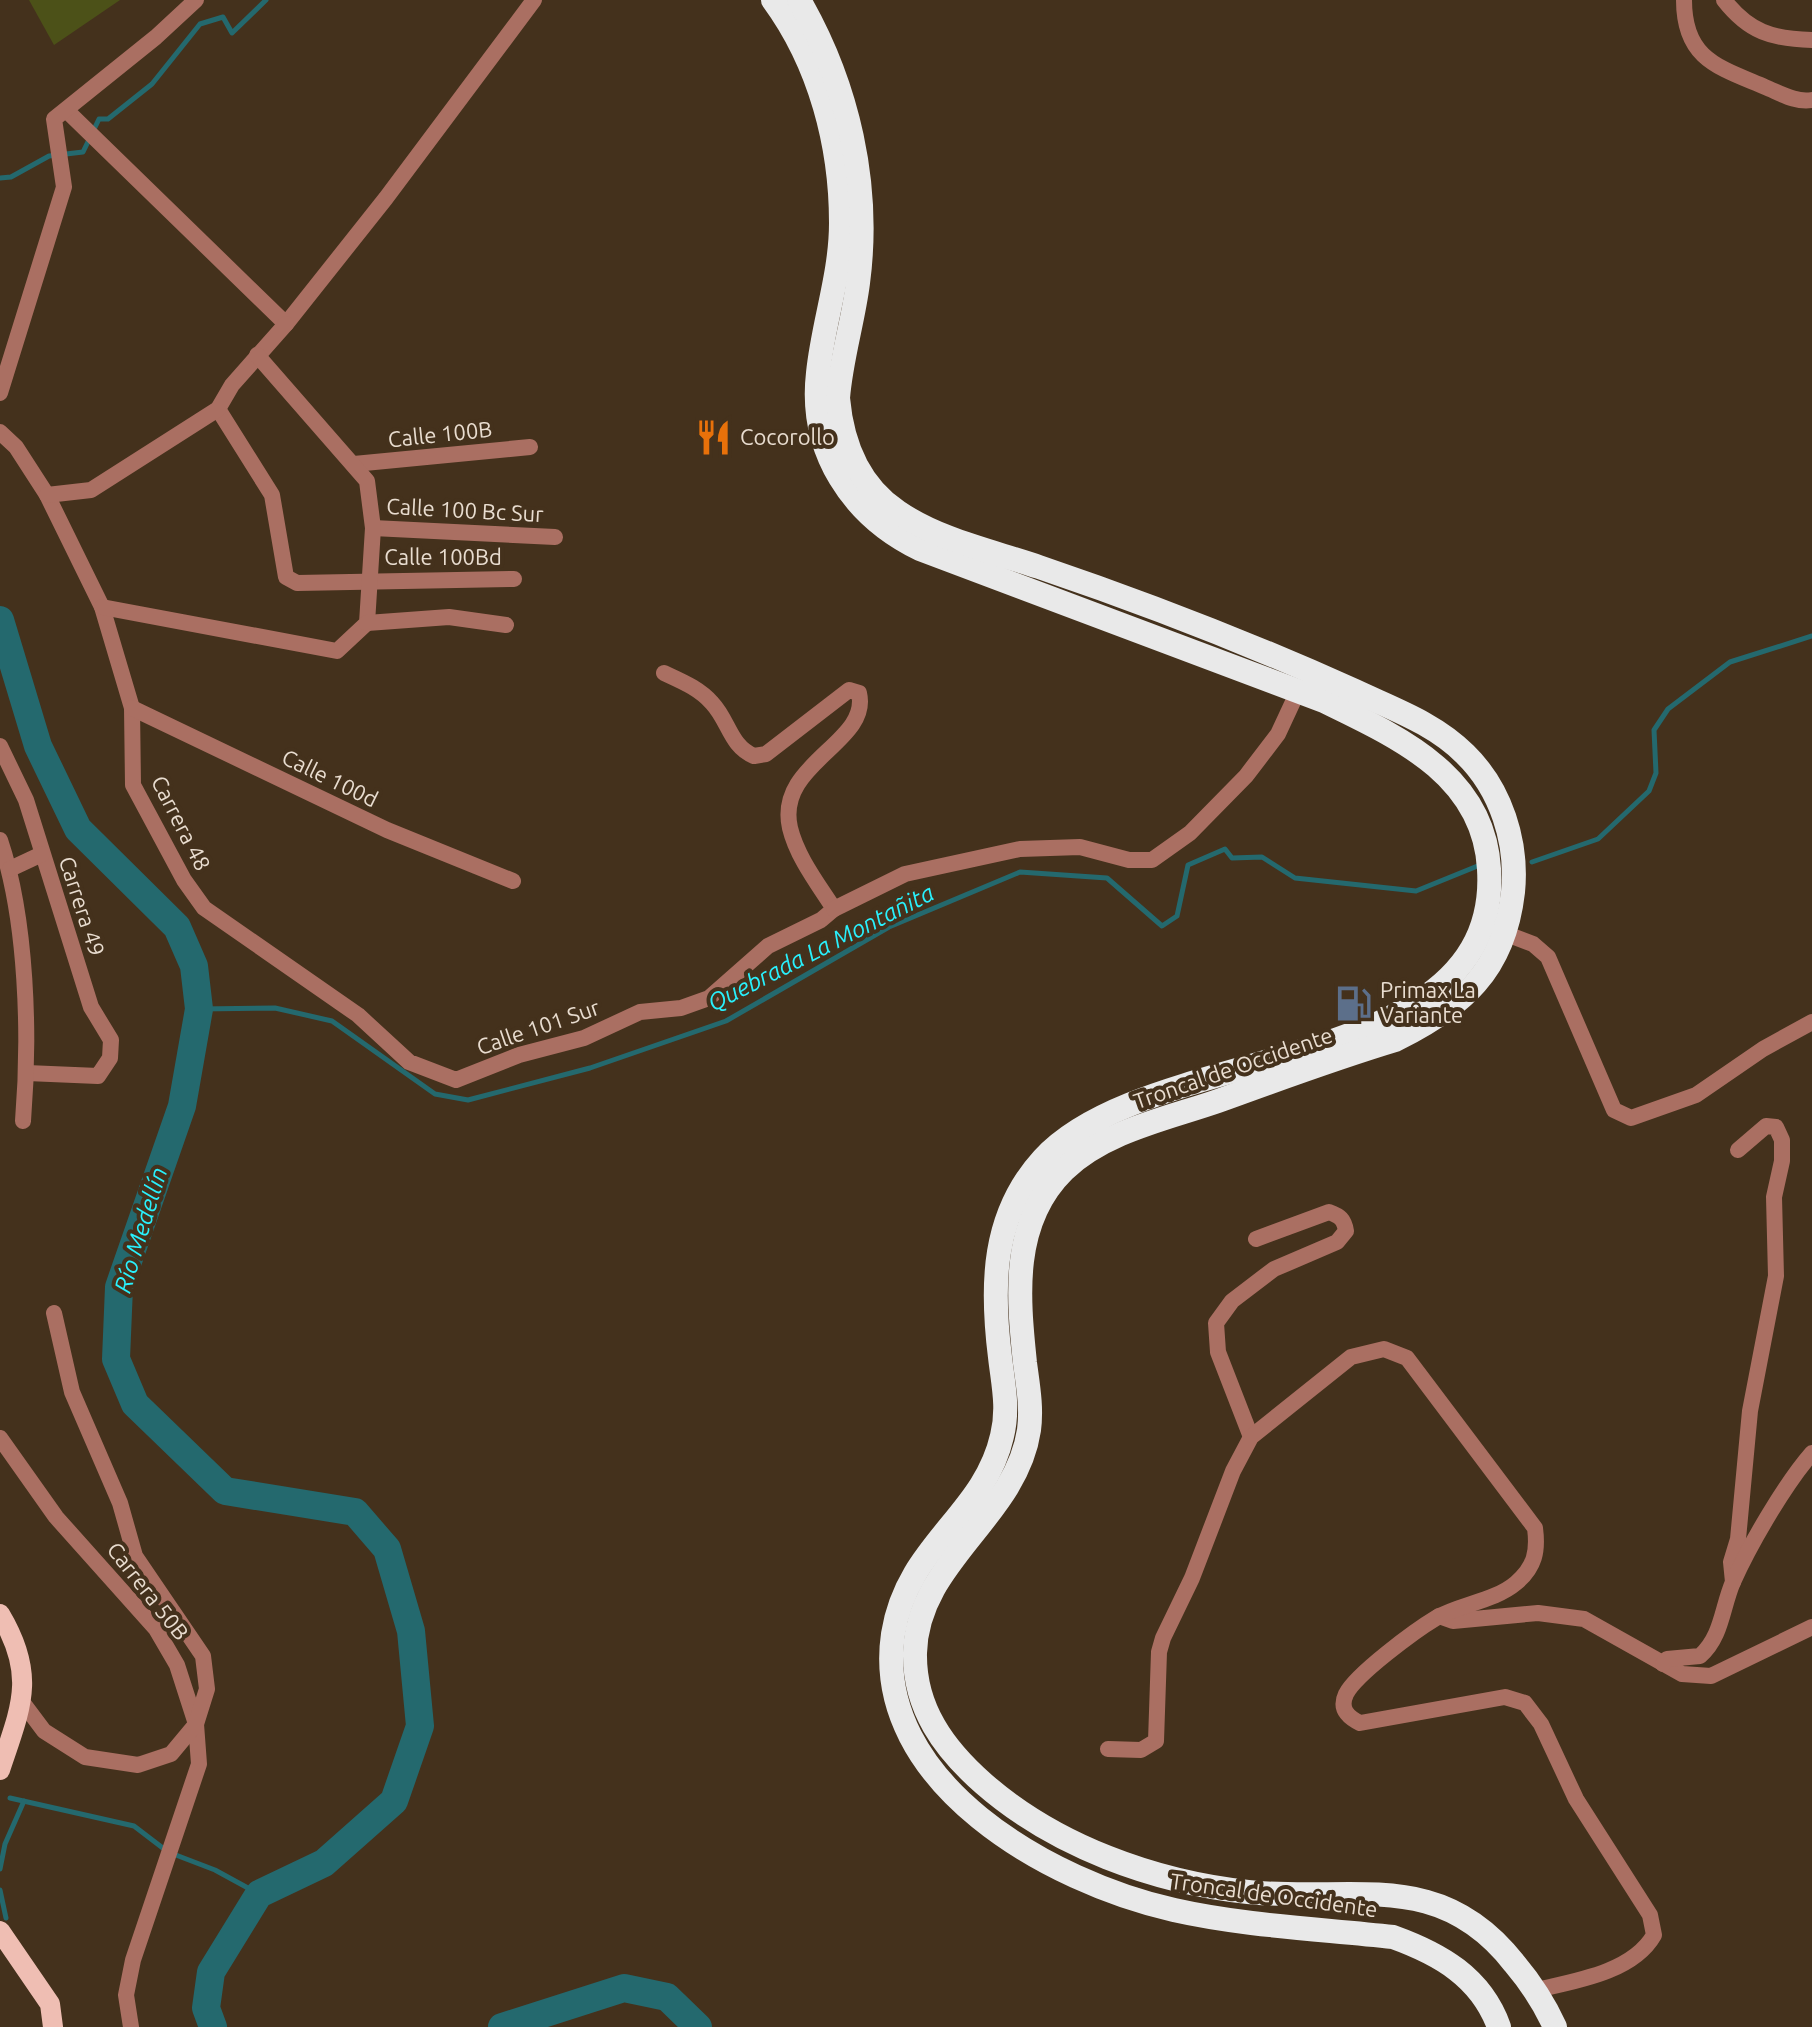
<svg xmlns="http://www.w3.org/2000/svg" width="1812" height="2027" font-family="Ubuntu,sans-serif">
<style>
.green{fill:#4c5118}
.lines{fill:none;stroke-linecap:round;stroke-linejoin:round}
.stream{stroke:#24696e;stroke-width:5}
.river{stroke:#24696e;stroke-width:28}
.minor{stroke:#aa6f62;stroke-width:16}
.major{stroke:#efbeb3;stroke-width:20}
.highway{stroke:#e9e9e9;stroke-width:24}
.labels{text-anchor:middle;stroke-width:8;stroke-linejoin:round;paint-order:stroke}
.street-label{font-size:22px;fill:#e9ddd0;stroke:#44311c}
.poi-label{font-size:22px;fill:#e9ddd0;stroke:#44311c;text-anchor:start}
.water-label{font-size:24px;font-style:italic;fill:#29f0fc;stroke:#44311c}
</style>
<rect width="100%" height="100%" fill="#44311c"/>
<polygon class="green" points="29,0 120,0 54,45"/>
<g class="lines">
<g class="stream">
<polyline points="0,178 11,177 49,156 83,152 99,119 108,119 152,84 200,24 223,17 232,33 266,0"/>
<polyline points="1532,862 1598,839 1649,791 1656,773 1654,730 1668,709 1730,662 1812,636"/>
<polyline points="199,1009 275,1008 332,1021 435,1094 468,1100 590,1068 726,1021 889,927 1020,872 1107,878 1162,926 1177,916 1188,865 1225,849 1232,858 1262,857 1295,878 1416,891 1480,865"/>
<polyline points="10,1798 134,1826 168,1852 215,1870 259,1894"/>
<polyline points="0,1869 5,1844 24,1801"/>
<polyline points="0,1890 6,1918"/>
</g>
<g class="river">
<polyline points="0,620 38,746 78,829 177,927 194,966 199,1009 182,1106 119,1287 116,1359 135,1404 225,1491 355,1512 387,1549 411,1631 420,1726 394,1801 324,1863 259,1894 211,1972 206,2008 213,2027"/>
<polyline points="502,2027 624,1988 667,1997 698,2027"/>
</g>
<g class="minor">
<path d="M1684,0c0,59 34,67 81,87 15,6 31,16 47,13"/>
<path d="M1724,0c25,32 48,39 88,40"/>
<polyline points="66,110 286,324 386,198 534,0"/>
<polyline points="0,393 64,187 54,119 156,37 196,0"/>
<polyline points="218,409 272,495 286,577 297,583 514,579"/>
<path d="M0,432l16,15 31,48 55,112 30,101 1,77 51,95 20,28 154,107 51,47 47,18 63,-25 65,-17 56,-26 41,-4 28,-10 59,-52 53,-26 13,-11c-16,-25 -37,-52 -44,-81 -15,-65 81,-85 69,-135l-10,-3 -83,64 -12,2c-24,-10 -25,-35 -42,-53 -13,-15 -31,-22 -48,-30"/>
<polyline points="354,464 530,447"/>
<polyline points="47,495 91,490 218,409 232,385 286,324"/>
<polyline points="373,528 555,537"/>
<polyline points="102,607 337,651 367,623 373,528 367,481 257,355"/>
<polyline points="367,623 449,617 506,625"/>
<polyline points="132,708 387,830 513,881"/>
<polyline points="0,746 26,800 91,1007 111,1040 110,1058 98,1076 27,1073"/>
<path d="M0,840c27,80 30,196 23,281"/>
<polyline points="10,869 42,854"/>
<polyline points="834,909 905,874 1020,849 1080,847 1129,860 1152,860 1190,833 1246,776 1278,734 1298,691"/>
<polyline points="1504,933 1533,944 1548,957 1614,1110 1631,1118 1696,1095 1763,1049 1812,1022"/>
<path d="M1251,1437l-33,-85 -2,-29 16,-22 42,-32 63,-27 9,-11c-2,-12 -6,-15 -17,-19l-73,27"/>
<polyline points="0,1438 56,1517 156,1629 177,1665 196,1724 199,1764 133,1960 126,1995 131,2027"/>
<polyline points="1733,1582 1731,1562 1738,1539 1750,1411 1776,1276 1774,1197 1782,1161 1782,1140 1776,1127 1766,1126 1738,1150"/>
<polyline points="1439,1616 1453,1621 1538,1613 1584,1619 1682,1674 1711,1676 1812,1627"/>
<path d="M1663,1664l4,-5 33,-3c22,-19 22,-49 33,-74 17,-38 52,-98 79,-129"/>
<polyline points="23,1703 44,1731 85,1757 138,1765 171,1754 196,1724 207,1689 203,1656 135,1556 120,1503 72,1392 54,1313"/>
<path d="M1108,1749l33,1 15,-9 3,-89 4,-14 29,-60 41,-107 18,-34 100,-80 33,-8 23,9 128,170c3,23 0,39 -19,55 -21,18 -56,21 -80,35 -20,12 -80,56 -90,76 -7,15 2,23 14,29l145,-26 20,6 16,21 35,75 74,116 4,20c-21,37 -78,46 -118,55"/>
</g>
<g class="major">
<path d="M0,1614c37,62 21,93 0,156"/>
<polyline points="0,1931 50,2004 53,2027"/>
</g>
<g class="highway">
<path d="M773,0c47,64 68,145 68,223 0,52 -18,100 -23,150 -9,78 34,143 102,176l404,152c74,36 160,74 165,168 13,209 -338,172 -446,290 -51,56 -52,126 -43,198 3,27 9,51 2,79 -18,80 -95,108 -109,198 -22,149 159,249 281,276 71,16 147,19 219,27 47,17 88,40 106,90"/>
<path d="M799,0c49,85 72,185 59,283 -5,39 -17,76 -20,115 4,45 21,88 60,114 41,28 94,39 141,55 106,36 214,78 316,124 38,18 79,32 110,63 36,35 53,88 48,138 -9,79 -51,115 -118,148 -60,18 -119,40 -177,61 -52,18 -113,30 -154,69 -53,52 -46,126 -39,193 3,23 7,44 4,67 -13,88 -112,131 -114,223 -1,55 29,96 69,131 71,62 170,98 264,108 105,11 191,-25 266,71 17,20 30,40 41,64"/>
</g>
</g>
<defs>
<symbol id="restaurant-bare" viewBox="-9 -9 18 18"><path d="M-5-6h1v4h1v-4h1v4h1v-4h1v5L-1.5 .5V6h-2V.5L-5-1ZM5-6V6H3V1.5H1.5Q1.5-4 5-6Z" fill="#e8710a" stroke="#44311c" stroke-width="2.5" paint-order="stroke"/></symbol>
<symbol id="fuel-bare" viewBox="-9 -9 18 18"><path d="M-5.5-6h7V0h2V4h1.3V-2.5L3-4.5l.8-.8L6-3V5H2.5V1h-1V6h-7ZM-4.2-4.7v3.2H.2V-4.7Z" fill="#5c6f8a" stroke="#44311c" stroke-width="2.5" paint-order="stroke"/></symbol>
</defs>
<g fill-rule="evenodd">
<use href="#restaurant-bare" x="688" y="412" width="51" height="51"/>
<use href="#fuel-bare" x="1328" y="978" width="51" height="51"/>
</g>
<g class="labels">
<g class="street-label">
<text transform="translate(440 434) rotate(-6)" y="8">Calle 100B</text>
<text transform="translate(465 510) rotate(3)" y="8">Calle 100 Bc Sur</text>
<text x="443" y="565">Calle 100Bd</text>
<text transform="translate(330 778) rotate(26)" y="8">Calle 100d</text>
<text transform="translate(181 823) rotate(63)" y="8">Carrera 48</text>
<text transform="translate(82 906) rotate(72)" y="8">Carrera 49</text>
<text transform="translate(538 1027) rotate(-19)" y="8">Calle 101 Sur</text>
<text transform="translate(1233 1068) rotate(-19)" y="8">Troncal de Occidente</text>
<text transform="translate(148 1591) rotate(52)" y="8">Carrera 50B</text>
<text transform="translate(1274 1895) rotate(8)" y="8">Troncal de Occidente</text>
</g>
<g class="poi-label">
<text x="740" y="445">Cocorollo</text>
<text x="1380" y="998">Primax La<tspan x="1380" dy="25">Variante</tspan></text>
</g>
<g class="water-label">
<text transform="translate(821 948) rotate(-27)" y="8">Quebrada La Montañita</text>
<text transform="translate(141 1230) rotate(-73)" y="8">Río Medellín</text>
</g>
</g>
</svg>
